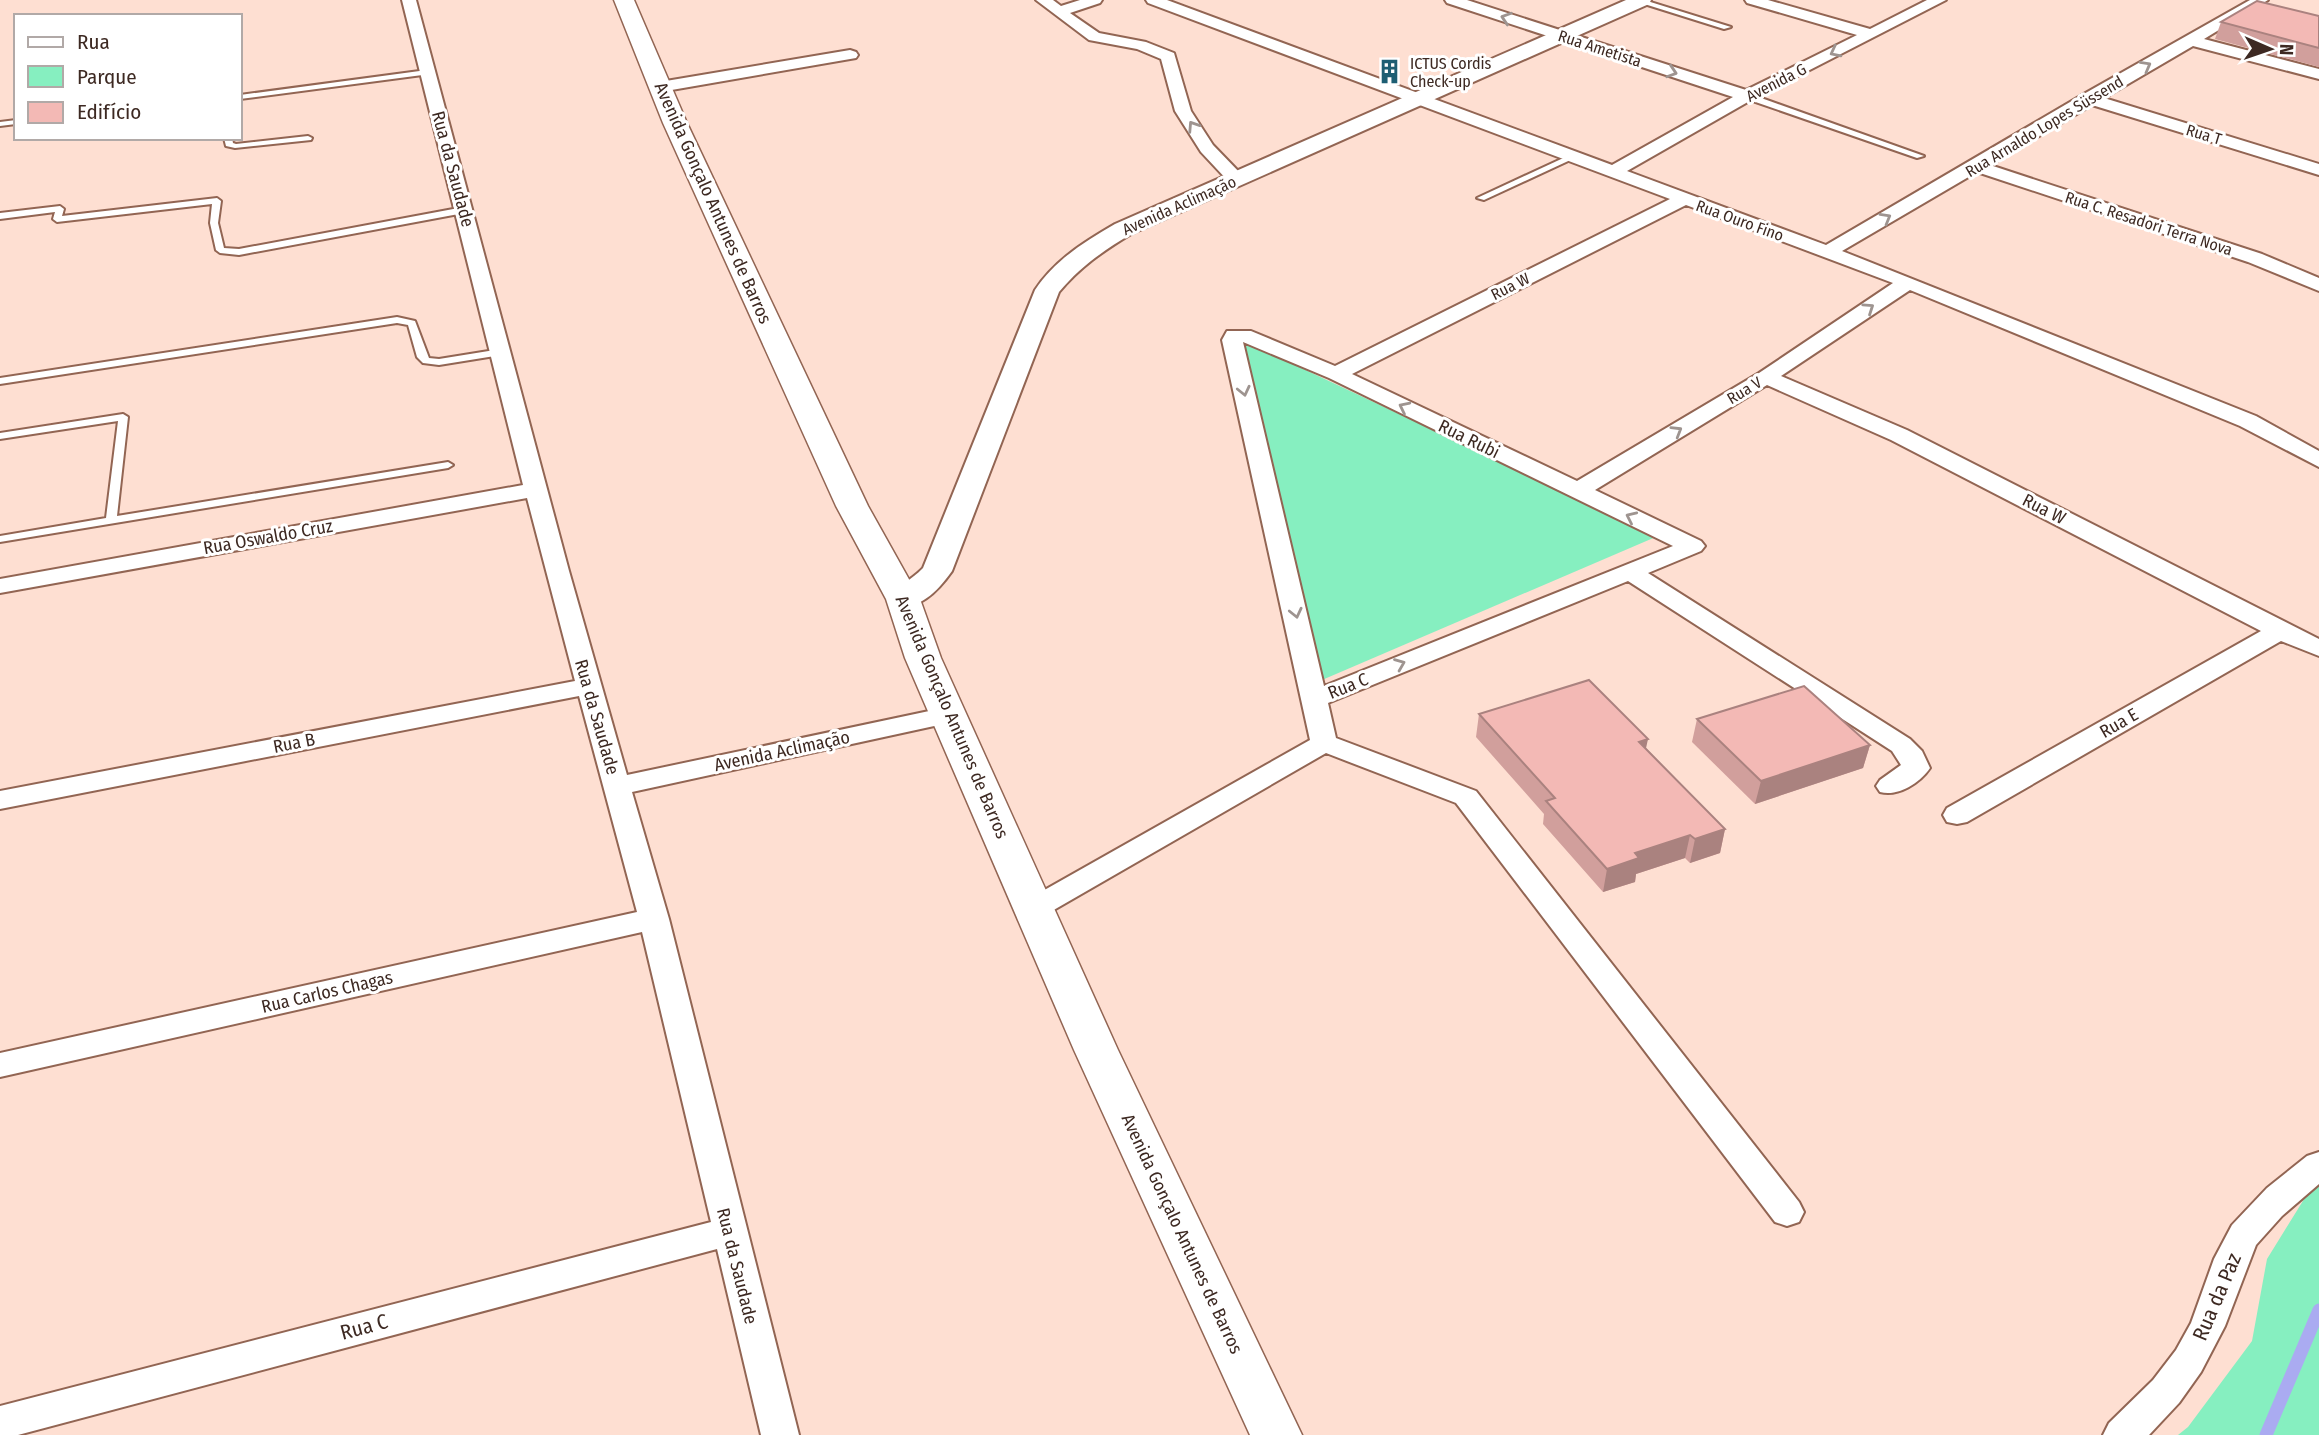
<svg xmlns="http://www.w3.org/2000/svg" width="2319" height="1435" font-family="'Fira Sans Condensed',sans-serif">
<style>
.green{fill:#86efc0}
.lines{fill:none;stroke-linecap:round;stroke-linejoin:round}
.stream{stroke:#aaabf1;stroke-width:13}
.service-casing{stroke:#926553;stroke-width:4}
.minor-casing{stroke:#926553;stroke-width:4}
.tertiary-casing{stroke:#926553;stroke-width:4}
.secondary-casing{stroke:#926553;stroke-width:3}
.service{fill:#fff;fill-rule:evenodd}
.minor{fill:#fff;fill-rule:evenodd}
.tertiary{fill:#fff;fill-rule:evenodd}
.secondary{fill:#fff;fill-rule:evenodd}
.wall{fill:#d19f9c}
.shaded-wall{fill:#aa827f}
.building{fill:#f3b9b5;stroke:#aa827f;stroke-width:2}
.oneway{stroke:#9e9490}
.labels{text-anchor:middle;stroke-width:6;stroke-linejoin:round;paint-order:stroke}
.far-street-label{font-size:16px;fill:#3d2922;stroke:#fff}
.far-poi-label{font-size:16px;fill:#3d2922;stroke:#fff;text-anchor:start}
.street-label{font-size:18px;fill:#3d2922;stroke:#fff}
.near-street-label{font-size:21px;fill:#3d2922;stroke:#fff}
</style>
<rect width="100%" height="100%" fill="#fedfd2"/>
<g class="green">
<polygon points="1240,339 1658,536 1322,680"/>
<polygon points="2319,1186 2319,1435 2178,1435 2188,1427 2252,1341 2267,1259 2306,1196"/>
</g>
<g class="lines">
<polyline class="stream" points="2266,1435 2319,1310"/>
<defs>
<g id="service">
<polygon points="1637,0 1644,0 1731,27 1724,29 1638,2"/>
<polygon points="427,70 430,70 430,74 240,99 240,95"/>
<polygon points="1744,94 1750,94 1924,156 1917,158 1744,98"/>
<polygon points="16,120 16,124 0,126 0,122"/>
<polygon points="308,136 312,138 311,140 235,148 226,146 224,138 232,138 233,143 236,144"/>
<polygon points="1572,154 1579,156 1484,200 1477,198"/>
<polygon points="217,198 221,201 218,223 224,248 239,249 464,207 468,210 464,213 239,255 220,253 216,250 210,223 212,204 57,222 53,219 55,212 0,219 0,213 60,206 64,209 62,216"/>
<polygon points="397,317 415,321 429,358 439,359 501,349 506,352 501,355 439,365 423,363 417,357 408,325 397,323 0,384 0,378"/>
<polygon points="123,414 128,417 117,516 448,462 453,465 448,468 0,542 0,536 106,518 118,421 0,439 0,433"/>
</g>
<g id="minor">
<polygon points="402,0 416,0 569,571 627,775 948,707 957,709 961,715 957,721 948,723 632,792 669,919 799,1435 761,1435 717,1249 18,1435 0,1435 0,1406 711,1222 642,932 0,1077 0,1053 637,912 579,696 0,809 0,791 575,681 527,498 0,593 0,579 523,485"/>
<polygon points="1036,0 1053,0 1061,6 1080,0 1102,0 1100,3 1070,13 1099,33 1146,42 1174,53 1191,111 1213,145 1242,175 1245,179 1242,183 1230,183 1201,152 1175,111 1161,59 1137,49 1089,40"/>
<path d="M1146,0h21l445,165 121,-68 -286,-94 -2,-3h22l279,90 111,-55 -110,-32 -2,-3h23l102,29 57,-29h19l-193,99 -126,72 199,74 256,-150 168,-95h18l-64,39 115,30v10l-126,-33 -89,52 215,66v11l-227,-70 -102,60 272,89 57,24v13l-71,-29 -271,-90 -135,79 414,165 63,35v16l-79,-41 -330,-136 -129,86 126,54 412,209v17l-38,-15 -314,181 -10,2 -10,-2 -4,-7 4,-7 314,-177 -370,-191 -124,-55 -172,105 106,51 4,5 -4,5 -53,22 262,166 12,12 8,17c-10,15 -32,29 -50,24l-4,-6 4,-6 21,-15 -9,-14 -264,-170 -300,122 8,35 140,53 323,411 5,10 -5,10 -12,4 -12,-4 -319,-419 -130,-50 -281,162 -10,3 -10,-3 -5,-7 5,-7 285,-161 -88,-400 5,-9h24l84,35 335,-167 -522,-196zM1686,205l207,78 -134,90 -182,108 -225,-107zM1243,342l86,36 344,168 -349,140z"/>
<polygon points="850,50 856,52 858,55 856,58 660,92 652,87 660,82"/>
<polygon points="2319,1152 2319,1184 2282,1216 2256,1245 2225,1326 2201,1372 2179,1403 2149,1435 2103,1435 2109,1423 2153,1380 2176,1350 2191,1323 2214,1259 2232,1225 2267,1188 2307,1156"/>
</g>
<path id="tertiary" d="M1626,0h25l-2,4 -518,230c-28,17 -51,33 -72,58l-107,279c-14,20 -34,41 -60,35l-4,-7c8,-13 24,-19 35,-31l112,-278c20,-30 49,-48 80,-66z"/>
<polygon id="secondary" points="614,0 634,0 687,123 868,506 920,599 941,658 1118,1050 1302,1435 1250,1435 1074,1050 905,658 886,599 836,506 663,123"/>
</defs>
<use href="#service" class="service-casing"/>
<use href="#minor" class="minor-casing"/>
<use href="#tertiary" class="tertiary-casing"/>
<use href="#secondary" class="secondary-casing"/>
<use href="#service" class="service"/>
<use href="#minor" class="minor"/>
<use href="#tertiary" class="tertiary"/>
<use href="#secondary" class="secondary"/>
</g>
<g class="wall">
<polygon points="2319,16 2319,67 2215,39 2221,22"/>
<polygon points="1479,714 1646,748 1725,829 1720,853 1690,863 1685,858 1636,874 1635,882 1603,892 1543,824 1544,814 1476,737"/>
<polygon points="1697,719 1870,745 1863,768 1755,804 1692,742"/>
</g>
<g class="shaded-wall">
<polygon points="1648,739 1643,762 1639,742"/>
<polygon points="1870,745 1863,768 1755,804 1761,781"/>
<polygon points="1725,829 1720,853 1690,863 1695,839"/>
<polygon points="1690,835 1685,858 1636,874 1635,882 1603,892 1607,869 1635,853"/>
</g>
<g class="building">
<polygon points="2257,1 2319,16 2319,48 2221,22"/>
<polygon points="1589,680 1648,739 1639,742 1725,829 1695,839 1690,835 1635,853 1639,858 1607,869 1546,801 1555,798 1479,714"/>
<polygon points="1804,686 1870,745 1761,781 1697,719"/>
</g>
<defs><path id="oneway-chevron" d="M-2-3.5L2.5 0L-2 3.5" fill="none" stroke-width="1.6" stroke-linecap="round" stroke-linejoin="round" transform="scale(1.75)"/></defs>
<g class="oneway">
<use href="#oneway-chevron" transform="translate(1506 18) rotate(-162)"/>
<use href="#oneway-chevron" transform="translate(1835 52) rotate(153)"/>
<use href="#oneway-chevron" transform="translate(2146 66) rotate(-29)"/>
<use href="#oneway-chevron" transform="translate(1672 72) rotate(18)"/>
<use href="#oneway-chevron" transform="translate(1193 126) rotate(-123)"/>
<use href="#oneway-chevron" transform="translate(1886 218) rotate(-30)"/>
<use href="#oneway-chevron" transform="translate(1869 308) rotate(-34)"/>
<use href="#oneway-chevron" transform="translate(1244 391) rotate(77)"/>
<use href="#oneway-chevron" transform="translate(1404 407) rotate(-154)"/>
<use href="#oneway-chevron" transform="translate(1677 431) rotate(-31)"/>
<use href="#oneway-chevron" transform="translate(1631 517) rotate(-155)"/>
<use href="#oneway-chevron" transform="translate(1296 613) rotate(77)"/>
<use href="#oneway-chevron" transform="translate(1400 664) rotate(-22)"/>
</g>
<defs>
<symbol id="building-bare" viewBox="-9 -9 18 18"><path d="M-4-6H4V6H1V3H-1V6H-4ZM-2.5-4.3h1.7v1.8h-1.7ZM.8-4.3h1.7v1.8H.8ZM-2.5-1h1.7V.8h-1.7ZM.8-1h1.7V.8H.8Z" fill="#1d5e73" stroke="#fff" stroke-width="2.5" paint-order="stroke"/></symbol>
</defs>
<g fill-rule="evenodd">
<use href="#building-bare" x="1372" y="54" width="35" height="35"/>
</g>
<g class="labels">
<g class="far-street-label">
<text transform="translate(1600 48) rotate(18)" y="6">Rua Ametista</text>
<text transform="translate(1776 82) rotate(-27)" y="6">Avenida G</text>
<text transform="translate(2044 126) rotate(-31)" y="6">Rua Arnaldo Lopes Süssend</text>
<text transform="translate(2204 134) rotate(17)" y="6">Rua T</text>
<text transform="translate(1179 205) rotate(-24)" y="6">Avenida Aclimação</text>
<text transform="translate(1740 220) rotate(20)" y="6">Rua Ouro Fino</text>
<text transform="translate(2149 223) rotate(18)" y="6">Rua C. Resadori Terra Nova</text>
<text transform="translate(1510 286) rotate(-27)" y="6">Rua W</text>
<text transform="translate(1744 390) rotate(-31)" y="6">Rua V</text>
</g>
<g class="far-poi-label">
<text x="1410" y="69">ICTUS Cordis<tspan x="1410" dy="18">Check-up</tspan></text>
</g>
<g class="street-label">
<text transform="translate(453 169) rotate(75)" y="6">Rua da Saudade</text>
<text transform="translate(713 203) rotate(66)" y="6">Avenida Gonçalo Antunes de Barros</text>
<text transform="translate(1469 439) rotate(26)" y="6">Rua Rubi</text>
<text transform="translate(2044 509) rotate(27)" y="6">Rua W</text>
<text transform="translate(268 537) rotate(-10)" y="6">Rua Oswaldo Cruz</text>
<text transform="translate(1348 686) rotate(-22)" y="6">Rua C</text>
<text transform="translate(597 717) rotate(74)" y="6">Rua da Saudade</text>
<text transform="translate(952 717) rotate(67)" y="6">Avenida Gonçalo Antunes de Barros</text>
<text transform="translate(2119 723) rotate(-30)" y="6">Rua E</text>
<text transform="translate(294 743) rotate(-11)" y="6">Rua B</text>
<text transform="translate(782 751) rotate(-12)" y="6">Avenida Aclimação</text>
<text transform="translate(327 992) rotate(-13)" y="6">Rua Carlos Chagas</text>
<text transform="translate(1182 1234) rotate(65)" y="6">Avenida Gonçalo Antunes de Barros</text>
<text transform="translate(737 1266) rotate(76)" y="6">Rua da Saudade</text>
</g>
<g class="near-street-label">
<text transform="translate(2217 1297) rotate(-67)" y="7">Rua da Paz</text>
<text transform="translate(364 1327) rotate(-15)" y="7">Rua C</text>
</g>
</g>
<rect x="14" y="14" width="228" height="126" fill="#ffffff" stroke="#b1a9a7" stroke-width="2"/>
<rect x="28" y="37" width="35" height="10" fill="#ffffff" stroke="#b1a9a7" stroke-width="2"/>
<text x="77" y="49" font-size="21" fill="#3d2922">Rua</text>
<rect x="28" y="66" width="35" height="21" fill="#86efc0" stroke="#b1a9a7" stroke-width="2"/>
<text x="77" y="84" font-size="21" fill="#3d2922">Parque</text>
<rect x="28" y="102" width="35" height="21" fill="#f3b9b5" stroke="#b1a9a7" stroke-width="2"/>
<text x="77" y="119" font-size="21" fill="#3d2922">Edifício</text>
<g transform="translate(2270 49) rotate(92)" stroke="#ffffff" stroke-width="5" paint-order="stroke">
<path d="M0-5L12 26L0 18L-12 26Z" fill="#3d2922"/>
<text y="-10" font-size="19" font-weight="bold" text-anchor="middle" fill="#3d2922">N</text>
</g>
</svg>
